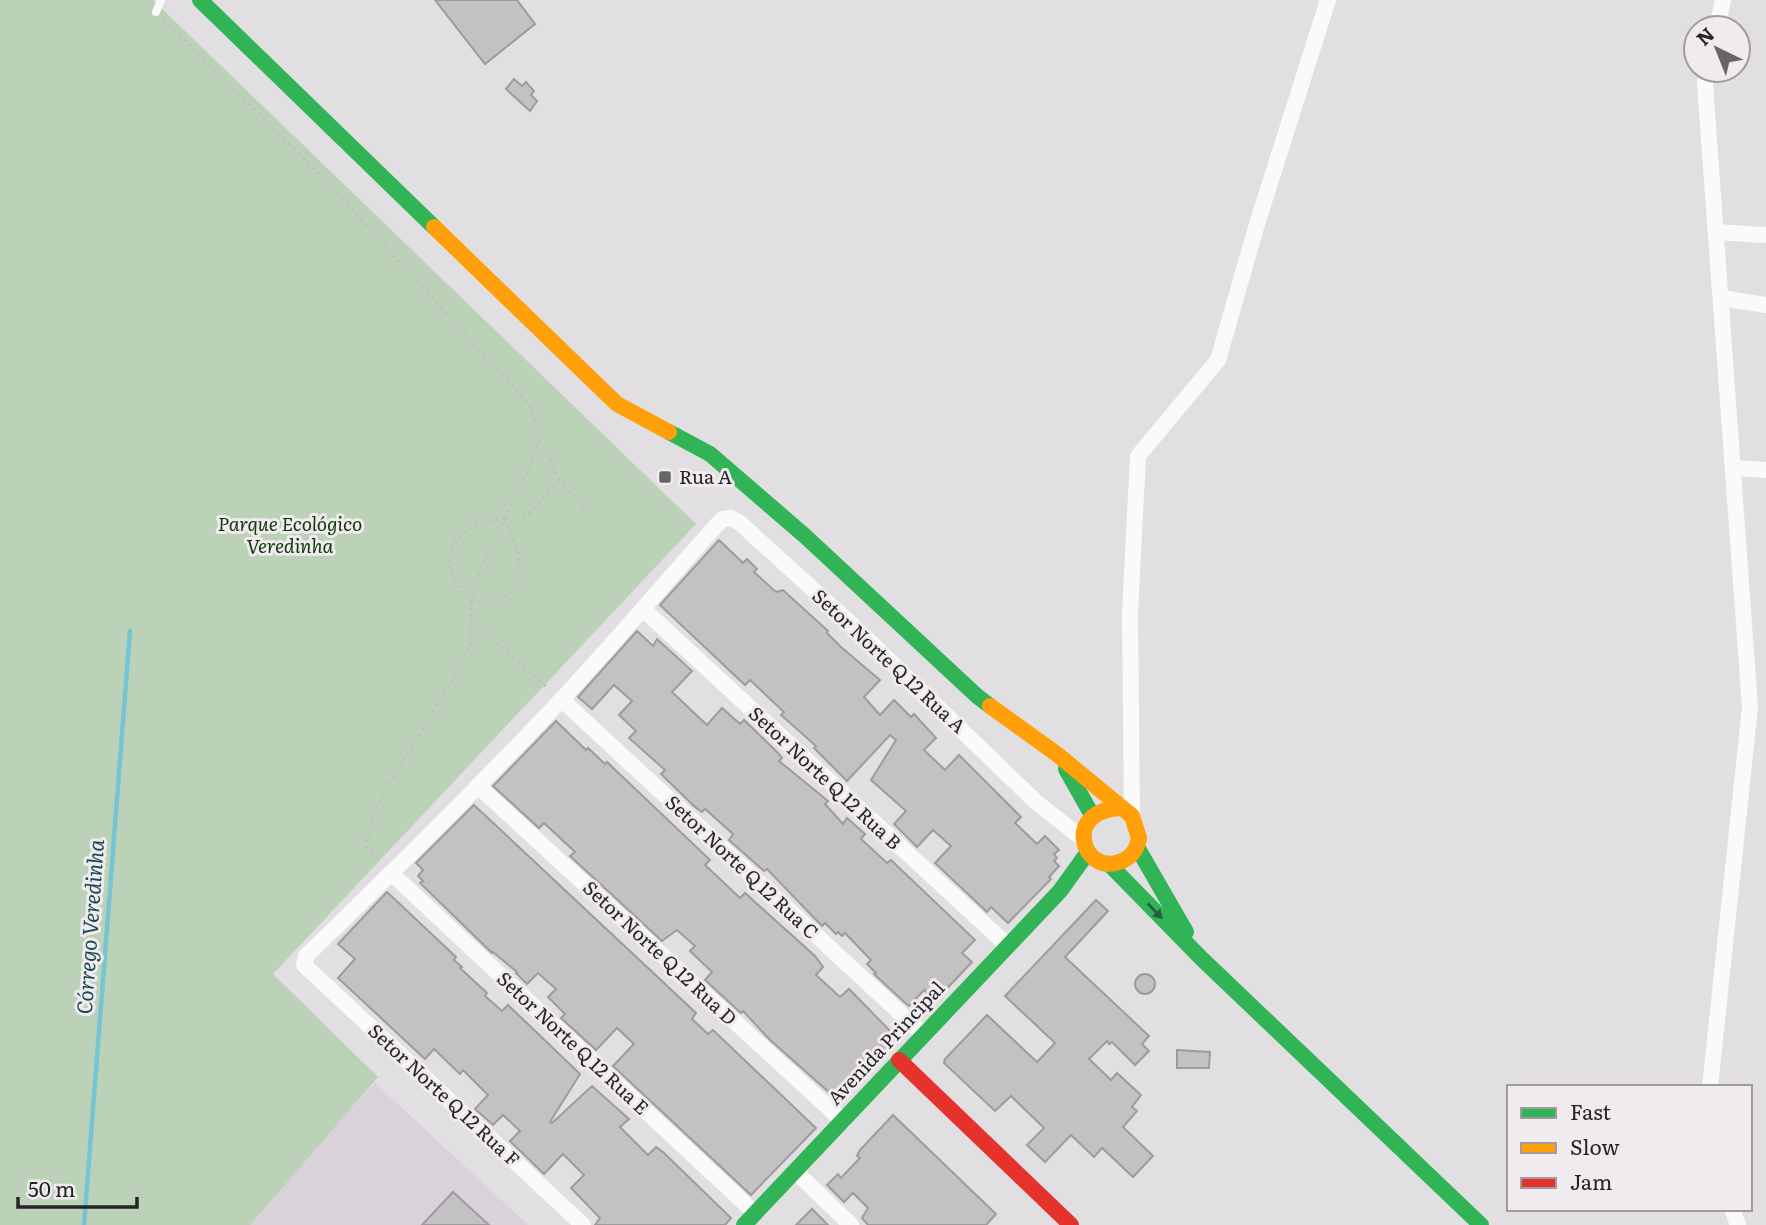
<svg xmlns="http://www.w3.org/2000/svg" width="1766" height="1225" font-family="Literata,serif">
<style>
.built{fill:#d9d2d9}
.green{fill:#bcd2b8}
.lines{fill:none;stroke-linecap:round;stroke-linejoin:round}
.stream{stroke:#76c5d2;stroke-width:4.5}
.building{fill:#c3c1c3;stroke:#9d9b9d;stroke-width:2}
.path{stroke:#bfbebf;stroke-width:2.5;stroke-dasharray:2 5;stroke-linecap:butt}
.lane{stroke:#fafafa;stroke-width:8}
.street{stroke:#fafafa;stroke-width:16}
.fast{stroke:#30b455;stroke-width:16}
.slow{stroke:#ff9f0a;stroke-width:16}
.jam{stroke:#e5322d;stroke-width:16}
.oneway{fill:#2a5e39}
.poi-dot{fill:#676567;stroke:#efebef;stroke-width:2.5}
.labels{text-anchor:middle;stroke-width:6;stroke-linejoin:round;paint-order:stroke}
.poi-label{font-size:19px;fill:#262426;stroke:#efebef;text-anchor:start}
.park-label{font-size:19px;font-style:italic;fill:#12360c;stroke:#efebef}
.street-label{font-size:19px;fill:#262426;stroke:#efebef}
.water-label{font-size:21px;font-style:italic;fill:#184951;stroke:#efebef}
</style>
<rect width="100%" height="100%" fill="#e1dfe1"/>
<polygon class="built" points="375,1083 528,1225 242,1225"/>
<polygon class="green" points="0,0 153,0 696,524 273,974 378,1077 250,1225 0,1225"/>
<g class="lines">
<polyline class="stream" points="84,1225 130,631"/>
</g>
<g class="building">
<polygon points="435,0 517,0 535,24 485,64"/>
<polygon points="514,79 522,86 526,82 534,91 531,95 537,101 530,111 506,89"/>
<polygon points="719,540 743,563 747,559 757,569 754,572 776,592 783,590 828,631 827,633 841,647 880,680 864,697 880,715 894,700 911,717 914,714 936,738 924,750 945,770 959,755 1021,817 1015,823 1037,844 1045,836 1059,850 1054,854 1057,858 1054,861 1059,866 1049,877 1051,879 1008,923 991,907 987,912 935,863 951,846 933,830 917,847 894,824 906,811 871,780 896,740 890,735 847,781 814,748 816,746 781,715 784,712 750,680 745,685 660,605"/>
<polygon points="637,631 653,646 657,639 692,671 672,692 707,725 722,708 740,724 744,720 778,753 782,758 779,761 828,801 825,804 843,824 847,818 865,834 861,839 887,863 891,860 975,940 962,953 972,962 935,1001 924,990 909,1006 903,1001 874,974 876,973 867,964 871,960 845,933 842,936 838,932 836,934 825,923 822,926 767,869 764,871 729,840 733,834 705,809 702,812 695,807 661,774 665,770 629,738 636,731 619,715 632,701 614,685 592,709 578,697"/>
<polygon points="556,721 586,750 588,748 605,764 607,762 710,860 705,865 740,898 745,893 815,956 823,967 816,975 840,997 849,989 899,1040 840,1102 769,1039 743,1011 741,1013 705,980 712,972 690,951 695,946 677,930 662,941 570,856 575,852 544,823 539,828 493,786"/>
<polygon points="474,805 696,1013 692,1019 708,1034 713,1030 816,1128 751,1195 613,1066 634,1044 617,1028 596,1050 561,1018 565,1014 548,997 556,989 538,973 527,984 516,973 517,972 493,952 492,953 420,883 423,881 418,876 423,870 416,863"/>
<polygon points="387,892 456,957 454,960 462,967 460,968 487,993 485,996 502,1011 508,1005 580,1074 550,1122 552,1123 592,1086 629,1119 620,1127 648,1155 656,1147 663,1152 731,1218 725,1225 595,1225 600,1218 571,1188 584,1175 563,1154 544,1174 510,1141 520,1131 503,1115 493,1125 475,1109 488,1095 463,1070 460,1074 434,1049 425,1059 338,978 355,959 338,944"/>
<polygon points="1096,900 1108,911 1065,957 1149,1036 1142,1044 1149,1051 1135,1065 1112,1042 1109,1044 1107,1041 1089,1059 1111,1080 1117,1073 1141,1095 1132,1107 1137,1111 1123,1127 1153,1156 1133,1177 1102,1148 1094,1157 1071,1135 1045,1162 1027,1145 1044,1128 1011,1096 995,1111 944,1063 945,1059 987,1015 1037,1062 1055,1043 1005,996"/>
<circle cx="1145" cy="984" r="10"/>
<polygon points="1177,1050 1210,1052 1209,1068 1177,1068"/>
<polygon points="893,1115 996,1214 986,1225 868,1225 862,1218 868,1208 853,1193 844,1202 827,1185 838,1174 841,1178 860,1158 857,1156 860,1150"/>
<polygon points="453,1192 489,1225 422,1225"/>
<polygon points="812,1209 828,1225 796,1225"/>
</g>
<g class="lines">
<g class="path">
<polyline points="164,20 325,180 529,404 539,434 538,441 529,468 481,569 471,603 471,643 456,673 376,806 366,847 380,862"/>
<polyline points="538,442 551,460 559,482"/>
<path d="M505,519l12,31 3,23 -5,14 -14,13 -30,3 -16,-22 -8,-24c16,-31 25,-35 58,-38z"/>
<polyline points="524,519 559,482 585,507 582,510"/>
<polyline points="471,620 550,690"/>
</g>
<polyline class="lane" points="156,12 161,0"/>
<g class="street">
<polyline points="1717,28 1723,0"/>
<polyline points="1708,70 1705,84 1750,707 1710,1087"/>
<polyline points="1716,232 1766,235"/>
<polyline points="1721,298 1766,305"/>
<polyline points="1733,468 1766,470"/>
<polyline points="644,610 1007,945"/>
<polyline points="561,699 924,1035"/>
<polyline points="478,786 843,1121"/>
<polyline points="1132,816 1130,614 1138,456 1218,360 1257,224 1328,0"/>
<polyline points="391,873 755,1213"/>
<polyline points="795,1171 851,1225"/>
<polyline points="1732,1209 1738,1225"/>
<path d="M583,1225l-279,-260 2,-9c87,-84 173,-169 256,-257 55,-59 106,-120 160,-180l9,-1 9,5 121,110 175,169 47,37"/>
</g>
<g class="fast">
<polyline points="200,0 434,227"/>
<polyline points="669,432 710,454 805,536 977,696 990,706"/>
<polyline points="1066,769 1092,815"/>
<polyline points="1137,847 1186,932"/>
<polyline points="1109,864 1201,958 1481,1225"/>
<polyline points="744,1225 1060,891 1088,852"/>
</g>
<g class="slow">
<polyline points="434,227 617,404 669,432"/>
<path d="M990,706l68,49 74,61 7,22c-2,11 -8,21 -20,24 -37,13 -57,-52 2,-54"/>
</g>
<polyline class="jam" points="899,1060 1071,1225"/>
</g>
<defs><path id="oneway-solid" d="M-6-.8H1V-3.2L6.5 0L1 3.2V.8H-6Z" transform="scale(1.75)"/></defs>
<use class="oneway" href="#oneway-solid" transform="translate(1155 911) rotate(46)"/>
<rect class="poi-dot" x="658" y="470" width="14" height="14" rx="3.5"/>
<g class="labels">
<g class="poi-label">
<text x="679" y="484">Rua A</text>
</g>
<g class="park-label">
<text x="290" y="531">Parque Ecológico<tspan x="290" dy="22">Veredinha</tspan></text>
</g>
<g class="street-label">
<text transform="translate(889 661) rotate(43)" y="7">Setor Norte Q 12 Rua A</text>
<text transform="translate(825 778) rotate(43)" y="7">Setor Norte Q 12 Rua B</text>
<text transform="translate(742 867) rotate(43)" y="7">Setor Norte Q 12 Rua C</text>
<text transform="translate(660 953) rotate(43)" y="7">Setor Norte Q 12 Rua D</text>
<text transform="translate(573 1043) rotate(43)" y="7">Setor Norte Q 12 Rua E</text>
<text transform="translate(886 1043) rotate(-47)" y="7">Avenida Principal</text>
<text transform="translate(444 1095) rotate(43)" y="7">Setor Norte Q 12 Rua F</text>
</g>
<g class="water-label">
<text transform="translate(91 927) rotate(-86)" y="7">Córrego Veredinha</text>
</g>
</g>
<rect x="1507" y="1085" width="245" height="126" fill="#efebef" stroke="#9f9b9f" stroke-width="2"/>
<rect x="1521" y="1108" width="35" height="10" fill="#30b455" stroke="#9f9b9f" stroke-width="2"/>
<text x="1570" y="1120" font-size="21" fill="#262426">Fast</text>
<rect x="1521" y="1143" width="35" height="10" fill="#ff9f0a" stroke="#9f9b9f" stroke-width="2"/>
<text x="1570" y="1155" font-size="21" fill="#262426">Slow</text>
<rect x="1521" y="1178" width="35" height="10" fill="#e5322d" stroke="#9f9b9f" stroke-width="2"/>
<text x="1570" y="1190" font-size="21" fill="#262426">Jam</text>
<g transform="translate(1717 49) rotate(317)"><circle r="33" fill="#efebef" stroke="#9f9b9f" stroke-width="2"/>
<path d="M0-5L12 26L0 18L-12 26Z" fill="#676567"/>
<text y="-10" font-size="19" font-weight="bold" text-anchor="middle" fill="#262426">N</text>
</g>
<path d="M18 1197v10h119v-10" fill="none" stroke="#262426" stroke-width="3.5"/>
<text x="28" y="1197" font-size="21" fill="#262426" stroke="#efebef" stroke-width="5" paint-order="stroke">50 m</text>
</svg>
